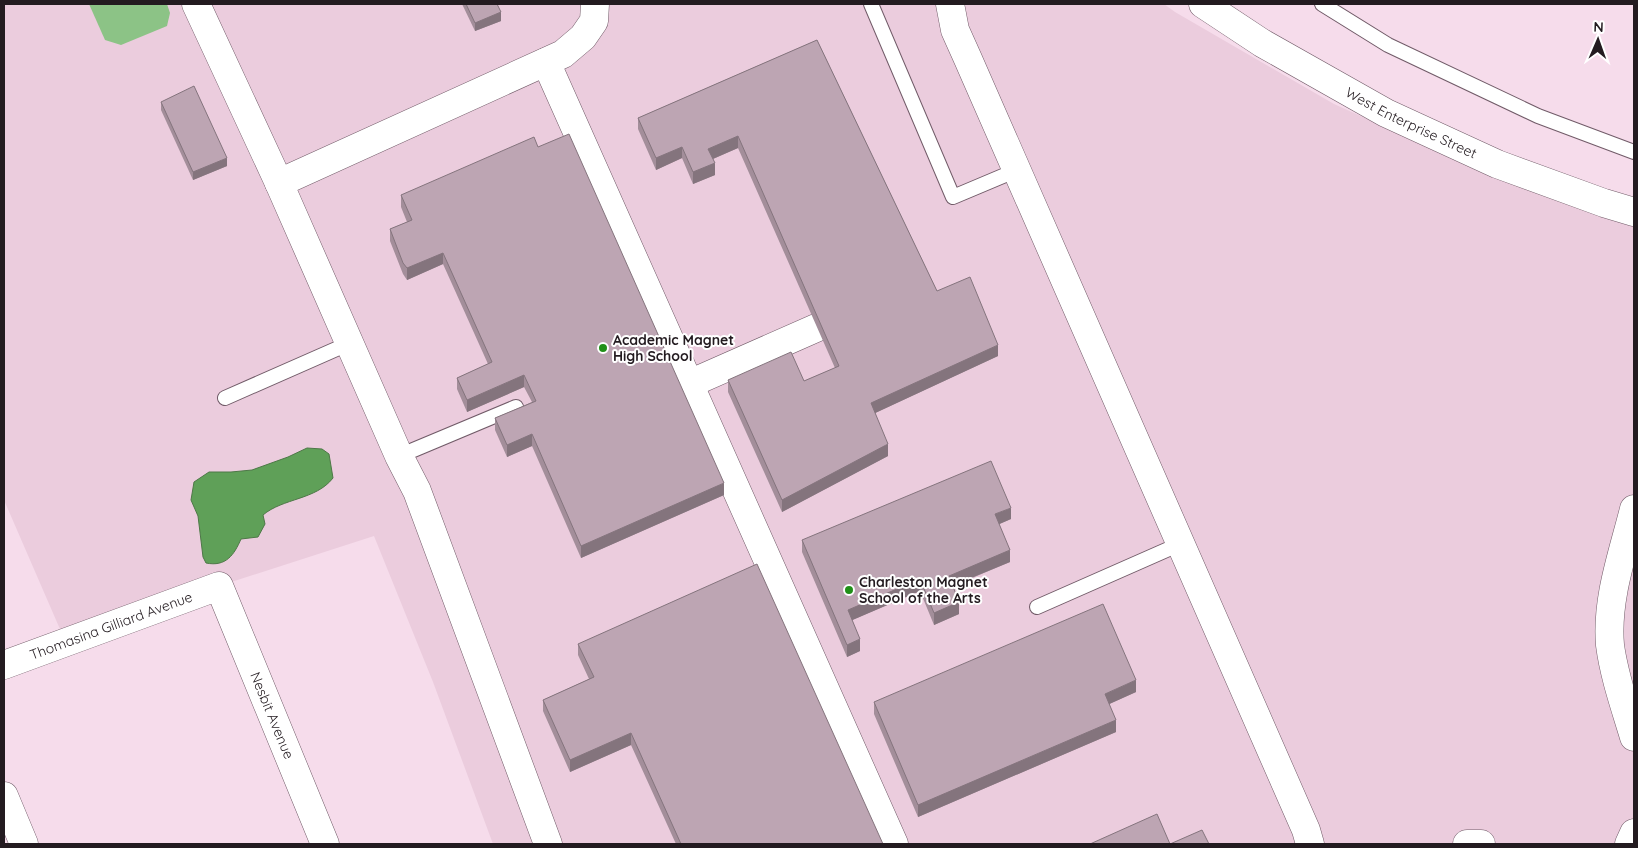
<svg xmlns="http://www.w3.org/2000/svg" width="1638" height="848" font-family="Quicksand,sans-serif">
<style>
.built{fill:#ebccdd}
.green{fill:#8cc386}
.water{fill:#5fa058;stroke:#4d7847}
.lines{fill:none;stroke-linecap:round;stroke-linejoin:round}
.lane-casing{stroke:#715b68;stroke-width:16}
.street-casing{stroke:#715b68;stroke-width:29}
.lane{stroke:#fff;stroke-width:14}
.street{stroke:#fff;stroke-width:28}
.wall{fill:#a38e9a}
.shaded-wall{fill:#84747d}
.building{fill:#bda5b3;stroke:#84747d}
.poi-dot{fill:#209018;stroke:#fff;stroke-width:2}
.labels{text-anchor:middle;stroke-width:4;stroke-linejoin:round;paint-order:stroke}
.street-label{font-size:14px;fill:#231b20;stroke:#fff}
.poi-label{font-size:14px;font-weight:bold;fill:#231b20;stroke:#fff;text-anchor:start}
</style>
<rect width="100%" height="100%" fill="#f6dceb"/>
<polygon class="built" points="4,4 1164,4 1175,12 1334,104 1496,177 1634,224 1634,844 493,844 433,682 374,536 219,586 66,643 4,500"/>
<polygon class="green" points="89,4 167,4 170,13 167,26 121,45 105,40"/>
<path class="water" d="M307,448l15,1 7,5 4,24c-17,22 -50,20 -70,37l2,9 -7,13 -17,2c-7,16 -15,28 -35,24l-3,-6 -5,-41 -7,-16 3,-18 15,-10h22l21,-2 36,-13z"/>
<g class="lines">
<defs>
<g id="lane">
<polyline points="871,4 953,197 1017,170"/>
<polyline points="1322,4 1388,45 1538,116 1634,152"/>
<polyline points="225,398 350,343"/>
<polyline points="399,456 516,407"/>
<polyline points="1037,607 1180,544"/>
</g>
<g id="street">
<polyline points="196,4 279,183 563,54 583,37 594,21 595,4"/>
<polyline points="950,4 955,30 968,59 1306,830 1310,844"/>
<path id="s1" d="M1203,4l59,39 124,70 111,51 107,39 30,9"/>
<polyline points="546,62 894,844"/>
<polyline points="279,183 399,456 417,491 548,844"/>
<polyline points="689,384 816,328"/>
<path d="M1634,509c-11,44 -28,90 -24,136 4,31 15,62 24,92"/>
<path id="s2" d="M4,665l215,-79 106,258"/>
<polyline points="4,796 24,844"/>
<polyline points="1467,844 1481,844"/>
<polyline points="1629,844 1634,833"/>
</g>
</defs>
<use href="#lane" class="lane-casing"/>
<use href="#street" class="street-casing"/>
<use href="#lane" class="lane"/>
<use href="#street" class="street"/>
</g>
<g class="wall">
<polygon points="462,4 497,4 501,21 475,31"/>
<polygon points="817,40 937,291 998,356 875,413 888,456 782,512 728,392 728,380 804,381 835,368 738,148 713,159 715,175 693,184 682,158 656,170 638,129 638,118"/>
<polygon points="161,102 227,166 193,180 161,110"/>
<polygon points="538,147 724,495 581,558 532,446 507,457 495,430 495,418 532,402 524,387 467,412 457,389 457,378 488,364 443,264 407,280 403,274 390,241 390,229 407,222 401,207 401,195"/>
<polygon points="1011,519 999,524 1010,562 953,586 959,614 934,625 920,591 852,620 860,651 847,657 802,552 802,540"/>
<polygon points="578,644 883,844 676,844 631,745 570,772 543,711 543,700 589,679 578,655"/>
<polygon points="1136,692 1109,704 1116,732 918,817 874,714 874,702"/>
</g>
<g class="shaded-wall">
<polygon points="501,12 501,21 475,31 475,23"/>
<polygon points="738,136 738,148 708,161 708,149"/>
<polygon points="682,147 682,158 656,170 656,158"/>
<polygon points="227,158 227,166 193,180 193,172"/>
<polygon points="715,163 715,175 693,184 693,172"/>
<polygon points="443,253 443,264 407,280 407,268"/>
<polygon points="998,345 998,356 871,415 871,403"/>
<polygon points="524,375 524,387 467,412 467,400"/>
<polygon points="532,434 532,446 507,457 507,445"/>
<polygon points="888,444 888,456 782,512 782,500"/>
<polygon points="724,483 724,495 581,558 581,546"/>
<polygon points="1011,508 1011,519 995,526 995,514"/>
<polygon points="1010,550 1010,562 949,587 949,576"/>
<polygon points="920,579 920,591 848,622 848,610"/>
<polygon points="959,602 959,614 934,625 934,613"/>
<polygon points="860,639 860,651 847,657 847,645"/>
<polygon points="1136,680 1136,692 1105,706 1105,694"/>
<polygon points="1116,720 1116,732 918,817 918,805"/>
<polygon points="631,733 631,745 570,772 570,760"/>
</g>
<g class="building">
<polygon points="466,4 497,4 501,12 475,23"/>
<polygon points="817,40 937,291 970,277 998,345 871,403 888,444 782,500 728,380 791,352 804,381 839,366 738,136 708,149 715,163 693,172 682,147 656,158 638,118"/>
<polygon points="194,86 227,158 193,172 161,102"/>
<polygon points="569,134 724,483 581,546 532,434 507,445 495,418 536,401 524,375 467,400 457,378 492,362 443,253 407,268 403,263 390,229 412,220 401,195 534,137 538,147"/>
<polygon points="991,461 1011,508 995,514 1010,550 949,576 959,602 934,613 920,579 848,610 860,639 847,645 802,540"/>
<polygon points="757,564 883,844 681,844 631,733 570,760 543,700 594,677 578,644"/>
<polygon points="1103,604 1136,680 1105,694 1116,720 918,805 874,702"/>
<polygon points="1157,814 1170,844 1202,830 1209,844 1090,844"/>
</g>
<g class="poi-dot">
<circle cx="603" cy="348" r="5"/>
<circle cx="849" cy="590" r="5"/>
</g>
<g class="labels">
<g class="street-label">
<text dy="5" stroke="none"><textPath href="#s1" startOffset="240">West Enterprise Street</textPath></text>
<text dy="5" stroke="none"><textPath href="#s2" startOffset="114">Thomasina Gilliard Avenue</textPath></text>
<text dy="5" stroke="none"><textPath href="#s2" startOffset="369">Nesbit Avenue</textPath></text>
</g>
<g class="poi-label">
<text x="613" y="345">Academic Magnet<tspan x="613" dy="16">High School</tspan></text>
<text x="859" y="587">Charleston Magnet<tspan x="859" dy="16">School of the Arts</tspan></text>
</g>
</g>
<rect width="1638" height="848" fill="none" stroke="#231b20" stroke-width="10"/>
<g transform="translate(1598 40) rotate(2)" stroke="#ffffff" stroke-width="4" paint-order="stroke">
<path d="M0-4L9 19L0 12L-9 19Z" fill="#231b20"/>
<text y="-8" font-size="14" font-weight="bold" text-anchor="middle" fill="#231b20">N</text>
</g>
</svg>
